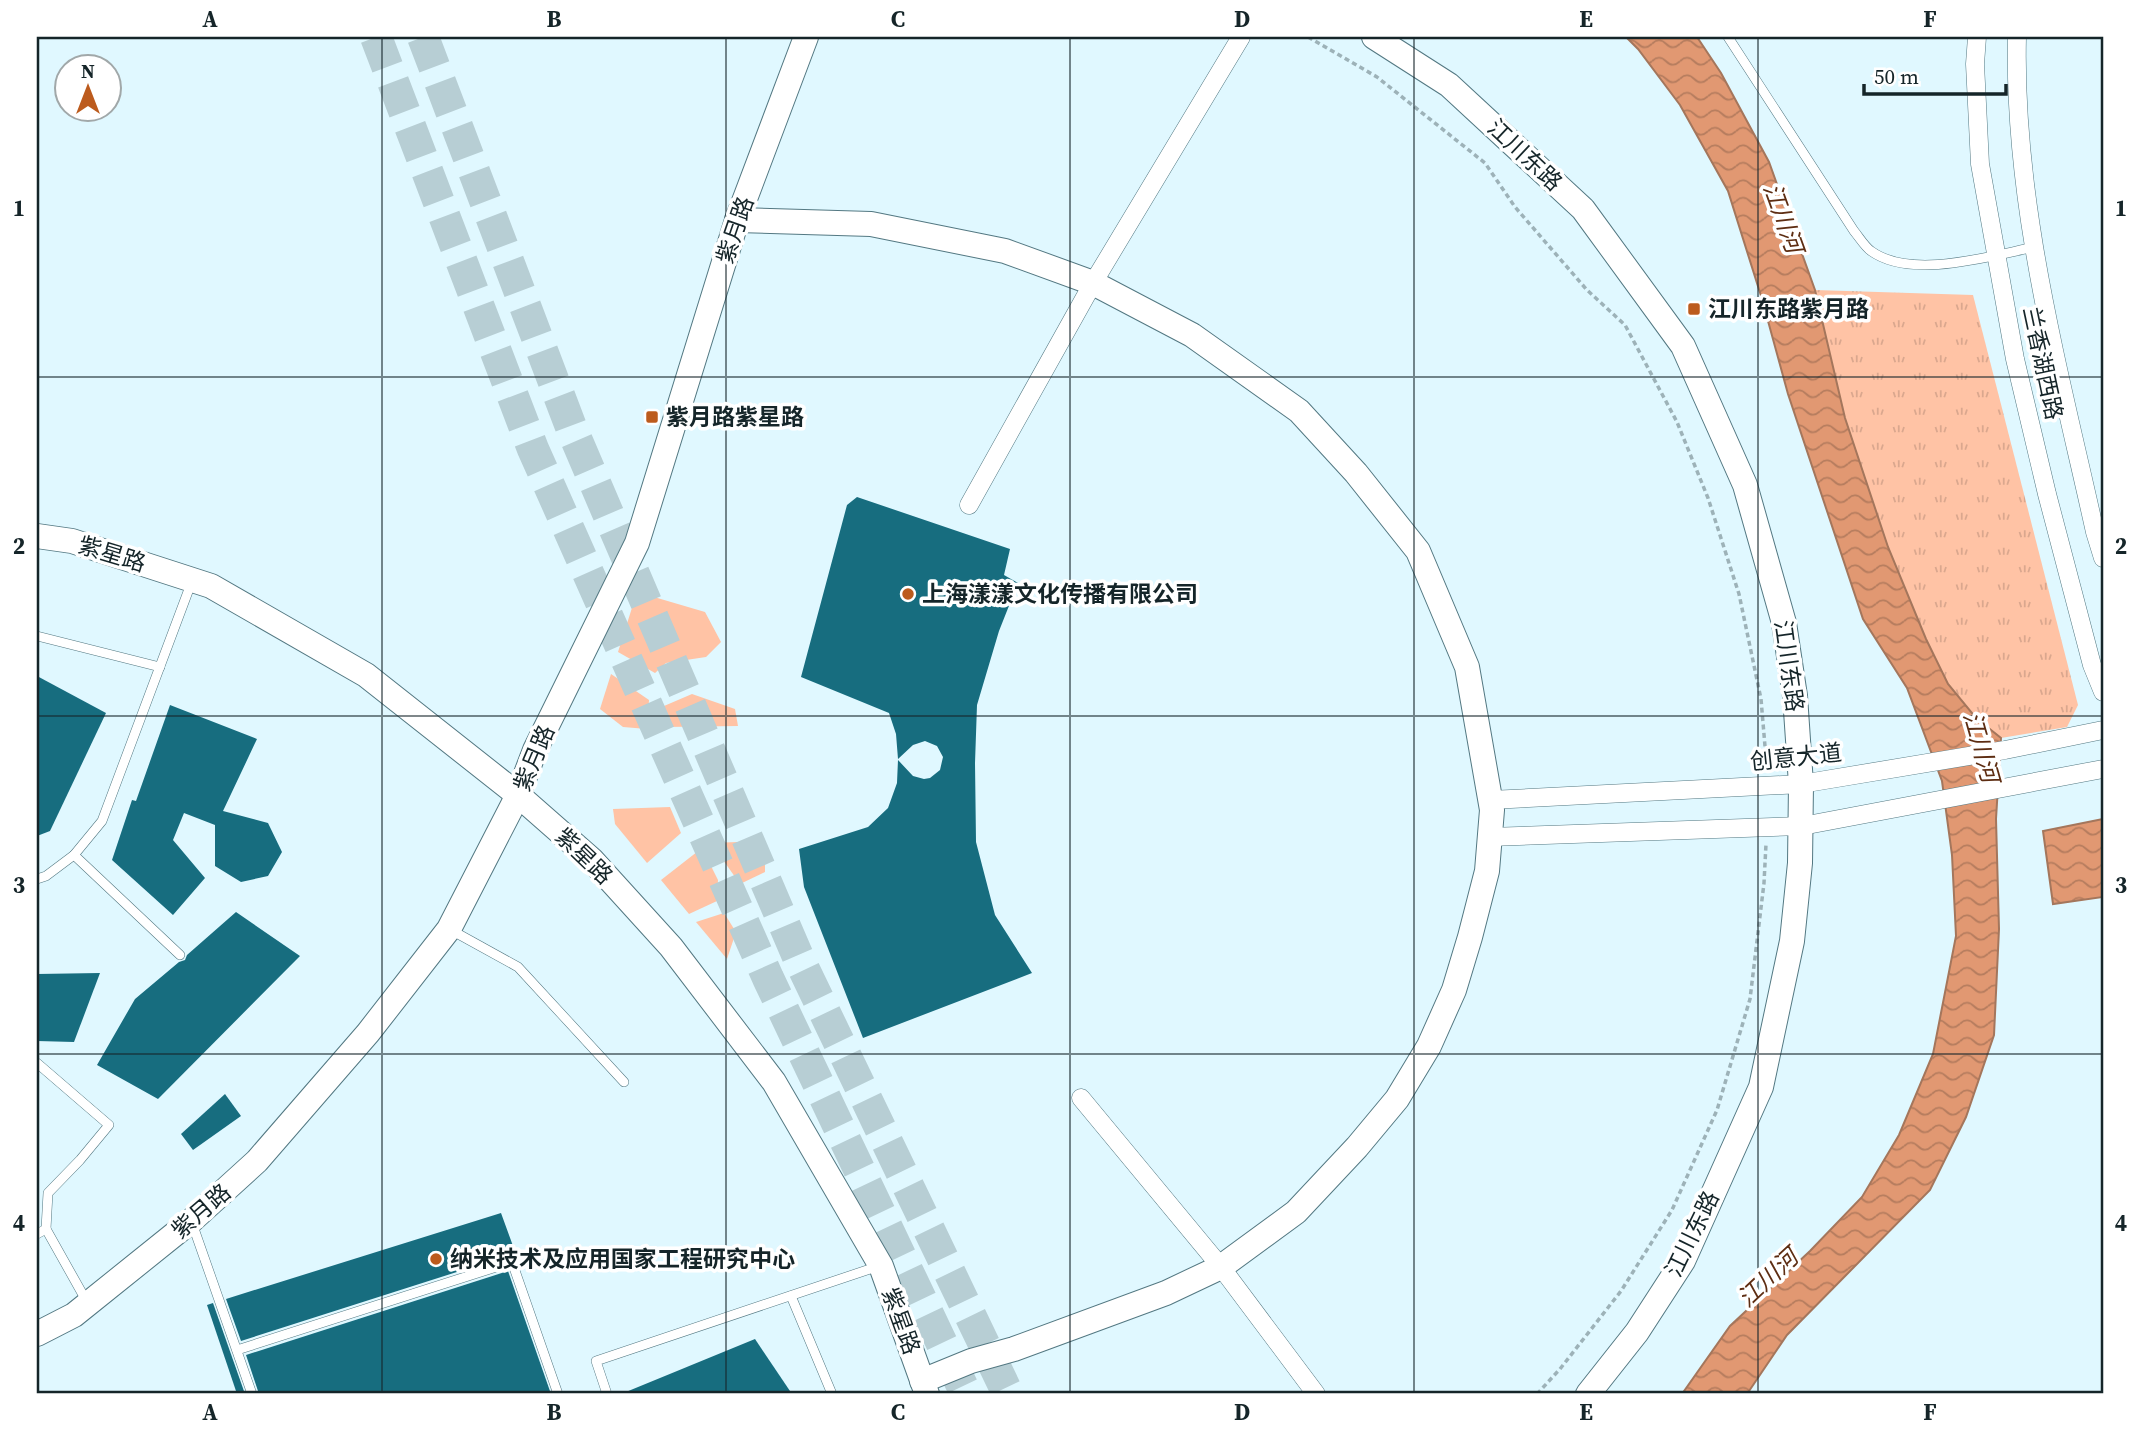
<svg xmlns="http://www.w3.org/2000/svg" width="2140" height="1431" font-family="'Source Serif 4','Noto Sans SC',serif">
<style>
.park{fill:url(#park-tufts)}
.garden{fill:#ffc3a5}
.water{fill:url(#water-waves);stroke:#a4765c;stroke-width:2}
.building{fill:#176d7f}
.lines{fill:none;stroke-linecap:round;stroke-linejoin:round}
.highway-tunnel{stroke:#b7ced4;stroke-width:32;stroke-dasharray:32 16;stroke-linecap:butt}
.lane-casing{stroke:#537882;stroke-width:10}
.street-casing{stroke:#537882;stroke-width:19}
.secondary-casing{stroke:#537882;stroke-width:26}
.path{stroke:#9db2b8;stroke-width:3.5;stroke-dasharray:5 3.5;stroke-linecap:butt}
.lane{stroke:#fff;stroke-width:9}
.street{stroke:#fff;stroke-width:18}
.secondary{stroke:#fff;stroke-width:24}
.grid{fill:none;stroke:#152529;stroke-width:2;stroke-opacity:0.55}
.poi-dot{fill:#bc5b1d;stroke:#fff;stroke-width:2.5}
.labels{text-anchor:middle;stroke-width:7;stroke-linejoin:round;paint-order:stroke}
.street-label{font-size:23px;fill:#152529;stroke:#fff}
.poi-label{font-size:23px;font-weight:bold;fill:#152529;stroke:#fff;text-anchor:start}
.water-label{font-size:24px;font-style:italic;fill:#5d2d12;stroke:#fff}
.neatline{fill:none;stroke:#152529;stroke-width:2.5}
.grid-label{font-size:23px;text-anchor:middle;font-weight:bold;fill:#152529}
</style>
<defs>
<pattern id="park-tufts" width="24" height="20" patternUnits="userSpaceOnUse" patternTransform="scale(1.75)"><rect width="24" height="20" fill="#ffc3a5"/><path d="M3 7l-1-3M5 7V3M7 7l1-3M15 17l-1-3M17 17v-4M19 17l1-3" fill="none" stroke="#daa78e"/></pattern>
<pattern id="water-waves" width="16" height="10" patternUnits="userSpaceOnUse" patternTransform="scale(1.75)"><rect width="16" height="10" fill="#e19872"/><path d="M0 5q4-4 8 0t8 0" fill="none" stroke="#b57c5e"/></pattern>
</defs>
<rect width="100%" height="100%" fill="#e0f8ff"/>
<polygon class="park" points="1815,290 1973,295 2078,705 2067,727 2001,738 1976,718 1948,684 1926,639 1888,547 1845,418"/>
<g class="garden">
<polygon points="637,592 705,612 721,642 706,657 666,663 655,673 618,652"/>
<polygon points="611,674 649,700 647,729 623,727 600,709"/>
<polygon points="692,694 735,709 738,726 665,727 664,706"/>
<polygon points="670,807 681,833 647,863 615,824 613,809"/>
<polygon points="765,841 765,872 740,884 711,843"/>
<polygon points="702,848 718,880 717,901 689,914 661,880"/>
<polygon points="724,913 736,932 727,959 696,922"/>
</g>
<g class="water">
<polygon points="1626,37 1697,37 1721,73 1769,162 1815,290 1845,418 1888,547 1926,639 1948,684 1976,718 2001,738 1996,819 1999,929 1994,1035 1966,1117 1930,1190 1787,1335 1747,1394 1682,1394 1730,1326 1810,1251 1862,1197 1899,1135 1933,1054 1956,936 1952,855 1942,781 1907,688 1863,619 1788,394 1762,299 1728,191 1680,105 1638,49"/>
<polygon points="2103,819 2103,897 2053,904 2043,831"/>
</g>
<g class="building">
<polygon points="857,497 1010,549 1004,575 1018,583 999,631 977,705 975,763 976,842 995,915 1032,973 863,1038 804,887 799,849 868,827 888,808 897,783 898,760 913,776 924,779 930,778 940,770 943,757 937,746 925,741 913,745 898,759 896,734 889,713 801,677 847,505"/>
<polygon points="37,676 106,713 50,831 37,836"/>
<polygon points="170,705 257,739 223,811 268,823 282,852 268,876 241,882 215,866 215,825 184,813 173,840 205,878 173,915 112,860 132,800 136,801"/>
<polygon points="236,912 300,956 158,1099 97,1065 135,999 179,962 185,960 187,955"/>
<polygon points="100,973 74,1042 37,1041 37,974"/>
<polygon points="225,1094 241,1116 193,1150 181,1134"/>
<polygon points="501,1213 517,1257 510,1255 241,1341 226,1299"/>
<polygon points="508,1271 551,1394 259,1394 246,1355"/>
<polygon points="213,1303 245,1394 237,1394 207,1305"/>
<polygon points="755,1339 792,1394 621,1394"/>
</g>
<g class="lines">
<g class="highway-tunnel">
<polyline points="376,37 533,449 768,978 966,1394"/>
<polyline points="423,37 571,427 799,959 1008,1394"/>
</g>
<defs>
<g id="lane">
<path d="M1728,37l126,194c5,6 11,16 17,20 40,29 119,5 164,-4"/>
<polyline points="37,636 160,667"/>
<polyline points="74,855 180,955"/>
<polyline points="37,879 46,876 74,855 102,821 192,581"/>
<polyline points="451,930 518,967 624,1082"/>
<polyline points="37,1063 109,1125 80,1160 48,1193 46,1229 37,1234"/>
<polyline points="192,1223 252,1394"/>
<polyline points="46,1229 87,1302"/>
<polyline points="791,1296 832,1394"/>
<polyline points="237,1350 512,1262 558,1394"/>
<polyline points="607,1394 596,1361 879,1266"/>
</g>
<g id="street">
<polyline points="1977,37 1975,64 1980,164 2015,359 2047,494 2092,665 2103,692"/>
<path d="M2017,37c-4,167 42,332 78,495l8,26"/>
<polyline points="969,505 1093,283 1241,37"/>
<polyline points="1490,800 1801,784 2005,750 2103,730"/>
<polyline points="1489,837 1802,826 2103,769"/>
<polyline points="1081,1098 1221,1267 1316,1394"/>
</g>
<g id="secondary">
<polyline points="1374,37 1449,85 1583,209 1683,346 1745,485 1784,623 1795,696 1801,784 1800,863 1792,941 1761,1087 1683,1261 1637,1332 1588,1394"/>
<polyline points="737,220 871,224 1005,251 1093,283 1192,335 1299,411 1356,473 1418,551 1467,667 1492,810 1487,871 1470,937 1454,990 1429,1046 1397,1099 1357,1147 1296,1212 1221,1267 1166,1293 1014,1349 971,1361 922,1381"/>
<polyline points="37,536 72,541 211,586 366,675 518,795 592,860 671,947 774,1082 881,1266 927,1394"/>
<polyline points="37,1334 74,1315 191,1221 257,1161 368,1033 449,929 518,795 535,750 637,543 737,220 806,37"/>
</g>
</defs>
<use href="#lane" class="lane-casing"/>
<use href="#street" class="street-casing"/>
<use href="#secondary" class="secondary-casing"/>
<g class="path">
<polyline points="1308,37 1377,77 1485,163 1515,207 1587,290 1625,325 1677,422 1708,498 1739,594 1761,699 1767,770"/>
<polyline points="1537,1394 1560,1369 1621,1291 1672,1210 1717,1110 1750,999 1764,883 1766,844"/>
</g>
<use href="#lane" class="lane"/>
<use href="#street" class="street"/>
<use href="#secondary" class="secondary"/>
</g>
<path class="grid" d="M382,37v1357M726,37v1357M1070,37v1357M1414,37v1357M1758,37v1357M37,377h2066M37,716h2066M37,1054h2066"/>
<g class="poi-dot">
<rect x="1687" y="302" width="14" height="14" rx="3.5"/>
<rect x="645" y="410" width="14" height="14" rx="3.5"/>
<circle cx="908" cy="594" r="7"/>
<circle cx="436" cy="1259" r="7"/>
</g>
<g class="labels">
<g class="street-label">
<text transform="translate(1525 155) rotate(43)" y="8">江川东路</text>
<text transform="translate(735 230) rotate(-71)" y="8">紫月路</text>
<text transform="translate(2043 363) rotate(78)" y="8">兰香湖西路</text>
<text transform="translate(112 554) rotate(17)" y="8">紫星路</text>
<text transform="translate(1789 666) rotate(82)" y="8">江川东路</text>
<text transform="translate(1796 757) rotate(-6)" y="8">创意大道</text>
<text transform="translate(534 758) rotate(-67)" y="8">紫月路</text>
<text transform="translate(584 856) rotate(44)" y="8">紫星路</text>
<text transform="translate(201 1211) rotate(-41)" y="8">紫月路</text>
<text transform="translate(1692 1234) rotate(-64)" y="8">江川东路</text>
<text transform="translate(901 1321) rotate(70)" y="8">紫星路</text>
</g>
<g class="poi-label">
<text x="1708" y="317">江川东路紫月路</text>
<text x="666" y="425">紫月路紫星路</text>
<text x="922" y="602">上海漾漾文化传播有限公司</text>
<text x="450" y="1267">纳米技术及应用国家工程研究中心</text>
</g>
<g class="water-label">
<text transform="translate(1783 218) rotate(70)" y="8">江川河</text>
<text transform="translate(1981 747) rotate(74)" y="8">江川河</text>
<text transform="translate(1768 1278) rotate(-43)" y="8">江川河</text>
</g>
</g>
<rect width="2140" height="1431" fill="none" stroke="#ffffff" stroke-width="77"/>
<g transform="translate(88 88)"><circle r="33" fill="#ffffff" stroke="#a1a8a9" stroke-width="2"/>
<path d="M0-5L12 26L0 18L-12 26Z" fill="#bc5b1d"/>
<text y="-10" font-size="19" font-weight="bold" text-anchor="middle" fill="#152529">N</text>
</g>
<path d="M1864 84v10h142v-10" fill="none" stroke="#152529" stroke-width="3.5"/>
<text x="1874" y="84" font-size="21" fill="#152529" stroke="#ffffff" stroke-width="5" paint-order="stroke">50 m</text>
<rect x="38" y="38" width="2064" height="1354" class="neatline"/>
<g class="grid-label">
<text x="210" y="27">A</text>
<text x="554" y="27">B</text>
<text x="898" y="27">C</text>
<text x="1242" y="27">D</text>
<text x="1586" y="27">E</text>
<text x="1930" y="27">F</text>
<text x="19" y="216">1</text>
<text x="2121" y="216">1</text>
<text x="19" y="554">2</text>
<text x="2121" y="554">2</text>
<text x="19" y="893">3</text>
<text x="2121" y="893">3</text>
<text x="19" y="1231">4</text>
<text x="2121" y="1231">4</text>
<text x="210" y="1420">A</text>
<text x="554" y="1420">B</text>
<text x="898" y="1420">C</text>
<text x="1242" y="1420">D</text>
<text x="1586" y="1420">E</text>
<text x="1930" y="1420">F</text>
</g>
</svg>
